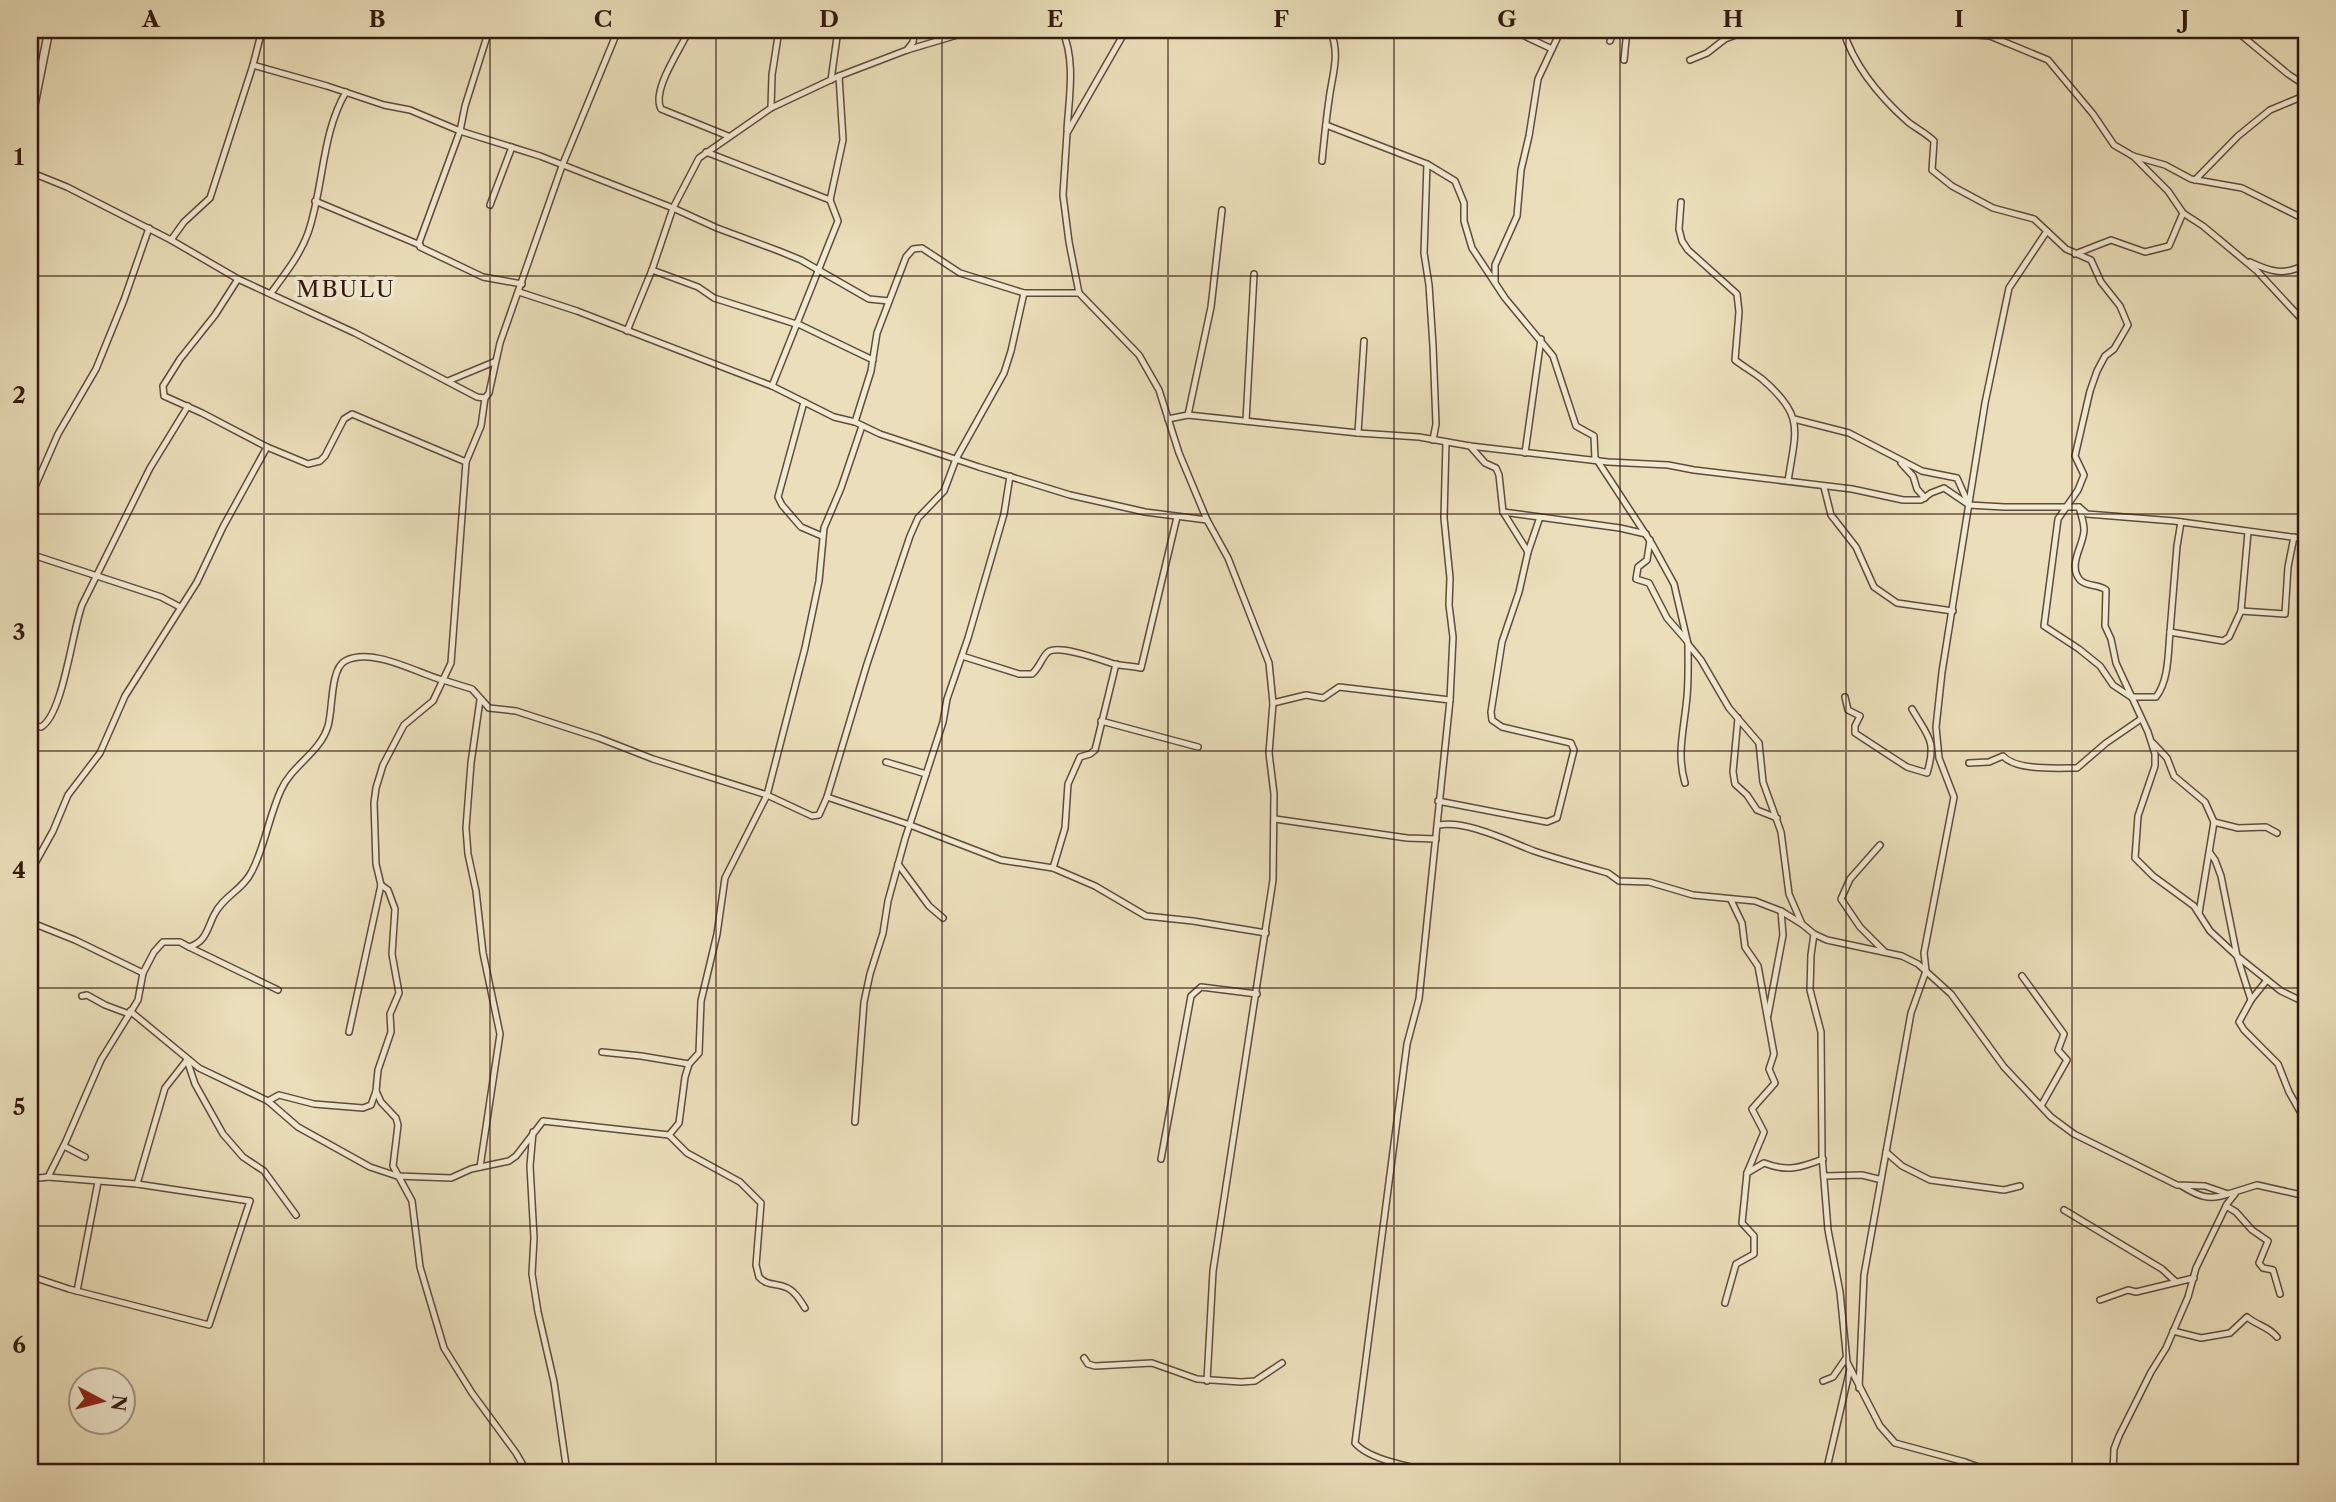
<svg xmlns="http://www.w3.org/2000/svg" width="2336" height="1502" font-family="'Libre Caslon Text',serif">
<style>
.lines{fill:none;stroke-linecap:round;stroke-linejoin:round}
.minor-casing{stroke:#604b3a;stroke-width:8}
.tertiary-casing{stroke:#604b3a;stroke-width:10}
.minor{stroke:#f1ead2;stroke-width:5}
.tertiary{stroke:#f1ead2;stroke-width:7}
.grid{fill:none;stroke:#321a0f;stroke-width:2;stroke-opacity:0.55}
.labels{text-anchor:middle;stroke-width:7;stroke-linejoin:round;paint-order:stroke}
.quarter-label{font-size:23px;letter-spacing:2px;fill:#321a0f;stroke:#f1ead2}
.neatline{fill:none;stroke:#321a0f;stroke-width:2.5}
.grid-label{font-size:23px;text-anchor:middle;font-weight:bold;fill:#321a0f}
</style>
<rect width="100%" height="100%" fill="#eadfba"/>
<filter id="stains"><feTurbulence type="fractalNoise" baseFrequency=".00286" numOctaves="4"/><feColorMatrix values="0 0 0 0 .2 0 0 0 0 .09 0 0 0 0 .02 0 0 0 .5 -.17"/></filter>
<radialGradient id="worn" r=".72"><stop offset=".6" stop-color="#630" stop-opacity="0"/><stop offset="1" stop-color="#630" stop-opacity=".3"/></radialGradient>
<g class="lines">
<defs>
<g id="minor">
<polyline points="262,30 253,65 327,86 384,105 410,110 460,131 540,156 673,208 717,228 779,251 801,260 869,299 889,301"/>
<polyline points="489,30 465,106 460,131 419,243 420,247 483,277 522,284"/>
<path d="M689,30c-8,19 -38,60 -28,79l67,27"/>
<path d="M1062,30c14,30 7,68 5,100"/>
<polyline points="1126,30 1067,133 1063,195 1069,242 1079,293 1139,355 1159,390 1179,453 1207,520 1228,558 1269,663 1273,703 1269,753 1274,794 1273,880 1213,1271 1207,1381"/>
<polyline points="1512,30 1552,49"/>
<path d="M1843,30c11,36 37,67 65,92 9,7 18,11 26,19l-2,29 20,16 41,22 41,11 32,30 25,11 10,22 19,24 8,19 -14,24 -9,7 -8,15 -7,20 -15,65 9,19 -6,15 -20,29 -14,107 35,23 21,17 13,19 18,12h25c13,-17 12,-44 14,-65l53,9 6,-4 12,-26 44,3 3,-47 6,-30"/>
<polyline points="1951,30 1964,34 1990,36 2048,60 2093,114 2114,145 2133,156 2168,191 2183,213 2203,226 2257,271 2306,324"/>
<polyline points="2235,30 2288,74 2306,86"/>
<polyline points="1610,41 1614,30"/>
<polyline points="907,50 913,42 915,30"/>
<polyline points="1624,60 1627,30"/>
<polyline points="1690,60 1707,53 1725,39 1749,30"/>
<polyline points="831,80 838,30"/>
<polyline points="771,108 772,75 779,30"/>
<polyline points="1326,125 1427,164 1455,181 1464,203 1464,221 1472,248 1505,298 1553,356 1576,426 1594,436 1595,459"/>
<polyline points="706,152 830,200"/>
<polyline points="2133,156 2165,165 2191,179 2242,188 2306,220"/>
<path d="M1322,161c2,-20 4,-41 7,-61 3,-25 12,-46 1,-70"/>
<polyline points="1427,164 1424,253 1429,285 1433,346 1436,424 1433,440"/>
<polyline points="30,172 67,187 171,240 238,279 355,333 477,397 485,398 489,393 500,343 562,166 618,30"/>
<polyline points="2195,180 2238,136 2270,110 2306,95"/>
<polyline points="315,201 420,245"/>
<path d="M1681,202l-2,27 3,12 6,9 49,44 2,18 -4,48c9,7 18,12 27,19 43,37 34,50 26,102"/>
<polyline points="490,205 512,147"/>
<polyline points="171,240 184,222 210,198 253,65"/>
<polyline points="2075,254 2111,240 2145,252 2169,246 2183,213"/>
<path d="M2250,262c21,10 35,14 56,2"/>
<polyline points="652,270 698,287 714,298 796,324"/>
<polyline points="238,279 215,315 180,359 163,386 164,396 202,413 267,447 308,464 320,461 325,456 344,419 352,414 466,462"/>
<polyline points="1495,282 1495,265 1517,216 1521,170 1529,136 1538,79 1561,30"/>
<polyline points="519,292 577,311 772,386 834,417 855,422 880,434 979,467 1070,495 1145,512 1207,520"/>
<path d="M271,293c14,-19 29,-38 37,-60 16,-46 13,-99 38,-141"/>
<polyline points="796,323 873,360"/>
<polyline points="627,331 652,270 673,208 699,158 771,108 839,76 907,50 974,30"/>
<polyline points="448,381 494,362"/>
<polyline points="772,386 838,221 830,200 843,140 839,76"/>
<polyline points="804,402 778,497 782,505 801,527 822,536"/>
<polyline points="1188,415 1211,307 1222,210"/>
<polyline points="1168,419 1188,415 1358,433 1419,437 1470,446 1608,462 1668,465 1694,470 1852,489 1903,500 1921,500 1931,493 1944,488 1969,505 2004,507 2079,507 2087,514 2174,521 2306,539"/>
<polyline points="1794,419 1849,433 1922,471 1957,478 1969,505"/>
<polyline points="1246,421 1254,274"/>
<polyline points="855,422 871,371 877,333 906,257 913,249 922,248 960,273 1024,293 1079,293"/>
<polyline points="1358,433 1364,341"/>
<polyline points="1446,442 1444,518 1450,578 1449,605 1453,637 1450,700"/>
<polyline points="1470,446 1485,463 1496,468 1499,475 1503,512 1528,552"/>
<polyline points="1525,453 1541,339"/>
<polyline points="1597,460 1652,544 1674,584 1688,644 1701,660 1729,708 1759,743 1763,782 1781,832 1789,894 1802,924 1814,934 1827,940 1902,956 1918,964 1951,994 2004,1067 2051,1117 2074,1134 2177,1185 2205,1186 2228,1194 2257,1185 2306,1196"/>
<polyline points="1901,463 1913,476 1917,489 1925,498"/>
<polyline points="1824,487 1831,515 1856,547 1874,587 1897,603 1953,611"/>
<polyline points="30,498 58,434 96,369 124,300 149,228"/>
<path d="M2079,507c2,8 5,15 5,23 0,15 -17,35 -4,50 7,7 19,4 26,10l-1,36 6,13 5,24 32,69 7,22v12l-17,50 -3,42 18,18 41,30 16,25 27,25 14,44"/>
<polyline points="1503,512 1620,528 1646,534"/>
<polyline points="1650,540 1647,560 1638,567 1636,579 1649,583 1667,618 1687,641"/>
<polyline points="30,554 161,597 180,607"/>
<polyline points="2241,611 2248,532"/>
<polyline points="2170,632 2177,546 2181,522"/>
<path d="M962,656l57,18h13c8,-7 10,-17 16,-22 11,-8 53,8 66,12 8,2 18,2 27,4l36,-151"/>
<polyline points="443,680 472,689 489,708 516,711 599,738 653,759 767,795 812,816 819,815 827,797 867,664 910,536 918,518 944,491 956,459 1004,373 1011,351 1024,293"/>
<path d="M1845,697l3,13 12,6 -5,10v7l52,34 20,6c10,-33 1,-36 -15,-64"/>
<path d="M1273,703l33,-8 17,3 16,-11 111,13 -31,299 -12,45 -52,399c14,17 59,25 81,29"/>
<polyline points="1738,718 1733,772 1735,784 1747,795 1757,810 1777,818"/>
<polyline points="1101,721 1198,747"/>
<path d="M30,724l11,3c22,-12 31,-95 41,-122l68,-137 38,-62"/>
<polyline points="2153,743 2167,758 2174,776 2205,802 2214,822"/>
<polyline points="886,762 926,774"/>
<path d="M1969,763l20,-1 14,-6c13,15 56,12 74,12l29,-25 35,-24"/>
<path d="M1685,783c-8,-27 -2,-50 1,-77 3,-21 2,-41 2,-62"/>
<polyline points="827,797 910,825 1001,860 1053,868 1095,886 1146,916 1193,921 1266,933"/>
<polyline points="1438,801 1547,822 1557,818 1574,750 1571,743 1502,727 1492,720 1491,712 1502,642 1519,592 1528,552 1540,517"/>
<polyline points="1275,819 1407,838 1436,839"/>
<path d="M1439,825c27,-5 69,16 95,26 24,8 49,15 74,22l11,8 30,1 44,13 62,6 26,10 21,13"/>
<polyline points="1880,845 1850,879 1841,899 1860,927 1885,952"/>
<polyline points="2210,853 2215,860 2221,876 2237,956 2281,991 2306,1003"/>
<polyline points="898,864 929,906 943,918"/>
<polyline points="1053,868 1065,828 1068,784 1080,757 1090,754 1095,750 1116,664"/>
<polyline points="30,877 33,867 53,831 68,795 100,753 125,696 197,582 223,527 267,447"/>
<polyline points="381,885 388,890 395,909 392,954 399,993 390,1014 391,1032 378,1070 376,1091 381,1102 396,1118 398,1125 393,1166 412,1201 420,1267 444,1348 472,1393 516,1453 527,1472"/>
<polyline points="1731,900 1742,923 1745,947 1758,966 1774,1054 1769,1069 1775,1083 1752,1109 1764,1132 1747,1173"/>
<polyline points="2199,913 2214,822 2238,828 2266,827 2277,833"/>
<polyline points="30,922 75,940 143,973 138,1000 101,1060 66,1141 48,1177 30,1179"/>
<polyline points="1814,934 1811,955 1810,990 1821,1032 1822,1155 1828,1230 1840,1292 1847,1362 1880,1426 1895,1443 1965,1462 1992,1472"/>
<polyline points="189,947 278,990"/>
<path d="M143,973l11,-21 9,-10h17l9,5c17,-5 18,-18 25,-32 9,-19 29,-25 38,-44 13,-25 17,-55 29,-81 11,-25 39,-37 47,-64 5,-16 2,-57 17,-65 27,-14 70,11 97,19"/>
<polyline points="2022,976 2064,1034 2058,1050 2067,1060 2041,1106"/>
<polyline points="2267,980 2251,1000 2239,1022 2244,1030 2278,1064 2289,1092 2306,1122"/>
<polyline points="82,996 87,995 105,1005 129,1014"/>
<polyline points="130,1011 199,1068 268,1101 298,1127 370,1167 397,1176 451,1178 471,1169 509,1161 516,1156 543,1121 669,1135 679,1123 685,1077 689,1064 699,1053 701,1001 717,934 725,878 767,795 805,648 819,581 824,528 841,488 862,426"/>
<polyline points="1768,1015 1783,935 1781,911"/>
<polyline points="349,1032 381,885 376,864 374,803 376,788 383,765 404,725 433,701 451,663 466,462 481,426 485,398"/>
<polyline points="602,1052 641,1056 689,1064"/>
<polyline points="187,1060 195,1084 223,1134 243,1157 264,1171 296,1215"/>
<polyline points="268,1101 279,1095 314,1104 363,1108 371,1105 376,1091"/>
<polyline points="855,1122 864,1002 870,974 883,933 888,901 905,839 943,722 947,699 968,638 1004,514 1010,476"/>
<polyline points="533,1132 530,1166 534,1238 532,1274 538,1312 554,1382 567,1472"/>
<path d="M669,1135l18,18 53,29 21,21 -5,62 3,12c8,9 16,6 26,10 9,3 15,13 20,21"/>
<polyline points="64,1146 85,1157"/>
<polyline points="1886,1152 1902,1166 1930,1180 2004,1190 2020,1186"/>
<polyline points="1161,1159 1191,996 1201,987 1257,994"/>
<polyline points="480,1167 500,1034 483,953 476,891 468,854 466,828 471,763 480,700"/>
<polyline points="1824,1176 1862,1175 1878,1179 1881,1178"/>
<polyline points="137,1184 165,1088 187,1060"/>
<path d="M2182,1186c16,10 27,15 46,8"/>
<polyline points="2226,1206 2236,1212 2252,1230 2268,1241 2259,1263 2263,1268 2273,1270 2280,1294"/>
<polyline points="2064,1210 2162,1269 2176,1282"/>
<polyline points="30,1276 69,1289 209,1325 250,1201 137,1184 48,1177"/>
<polyline points="77,1291 98,1182"/>
<polyline points="2100,1300 2128,1290 2136,1292 2194,1278"/>
<path d="M1725,1303l11,-39 18,-10v-18l-12,-13 5,-50 17,-10c23,9 36,5 59,-4"/>
<path d="M2173,1331l28,7 29,-5 17,-16c11,9 21,9 30,20"/>
<polyline points="1084,1358 1088,1364 1095,1366 1152,1363 1197,1379 1241,1382 1255,1381 1282,1363"/>
<polyline points="1823,1381 1833,1377 1846,1358"/>
<polyline points="1859,1388 1864,1275 1911,1013 1926,971 1924,953 1954,797 1939,758 1936,727 1942,672 1985,403 2009,288 2047,231"/>
<polyline points="1826,1472 1850,1369"/>
<polyline points="2113,1472 2114,1449 2119,1436 2151,1372 2166,1348 2188,1297 2196,1268 2227,1204 2235,1194"/>
</g>
<polyline id="tertiary" points="30,125 49,30"/>
</defs>
<use href="#minor" class="minor-casing"/>
<use href="#tertiary" class="tertiary-casing"/>
<use href="#minor" class="minor"/>
<use href="#tertiary" class="tertiary"/>
</g>
<path class="grid" d="M264,30v1442M490,30v1442M716,30v1442M942,30v1442M1168,30v1442M1394,30v1442M1620,30v1442M1846,30v1442M2072,30v1442M30,276h2276M30,514h2276M30,751h2276M30,988h2276M30,1226h2276"/>
<g class="labels">
<g class="quarter-label">
<text x="346" y="297">MBULU</text>
</g>
</g>
<rect width="2336" height="1502" fill="none" stroke="#eadfba" stroke-width="77"/>
<g transform="translate(102 1401) rotate(97)"><circle r="33" fill="#f1ead2" stroke="#a59784" stroke-width="2"/>
<path d="M0-5L12 26L0 18L-12 26Z" fill="#8f2418"/>
<text y="-10" font-size="19" font-weight="bold" text-anchor="middle" fill="#321a0f">N</text>
</g>
<rect x="38" y="38" width="2260" height="1426" class="neatline"/>
<g class="grid-label">
<text x="151" y="27">A</text>
<text x="377" y="27">B</text>
<text x="603" y="27">C</text>
<text x="829" y="27">D</text>
<text x="1055" y="27">E</text>
<text x="1281" y="27">F</text>
<text x="1507" y="27">G</text>
<text x="1733" y="27">H</text>
<text x="1959" y="27">I</text>
<text x="2185" y="27">J</text>
<text x="19" y="165">1</text>
<text x="19" y="403">2</text>
<text x="19" y="640">3</text>
<text x="19" y="878">4</text>
<text x="19" y="1115">5</text>
<text x="19" y="1353">6</text>
</g>
<rect width="100%" height="100%" filter="url(#stains)"/>
<rect width="100%" height="100%" fill="url(#worn)"/>
</svg>
